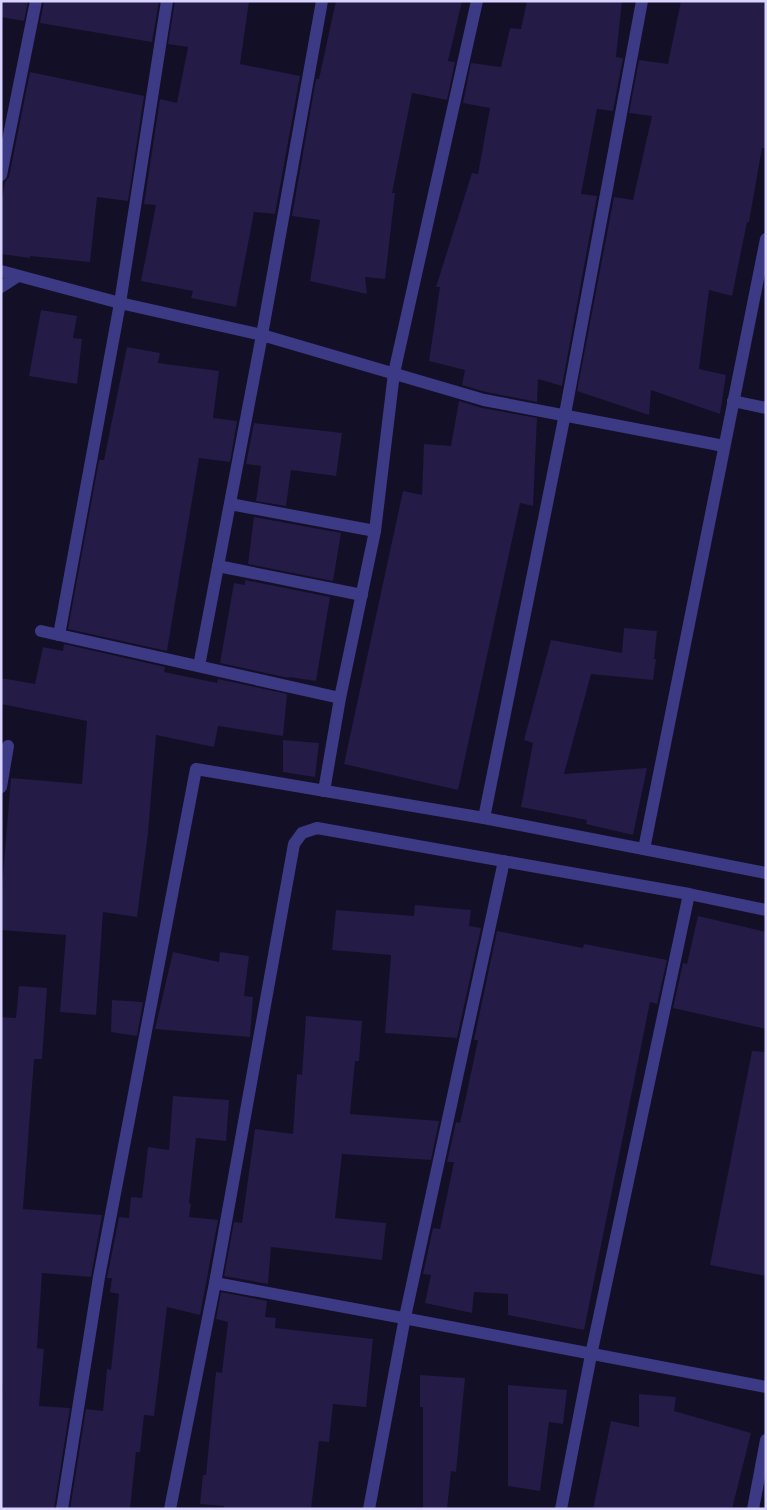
<svg xmlns="http://www.w3.org/2000/svg" width="767" height="1510" font-family="Mulish,sans-serif">
<style>
.building{fill:#241b47}
.lines{fill:none;stroke-linecap:round;stroke-linejoin:round}
.minor{stroke:#3d3a85;stroke-width:12}
</style>
<rect width="100%" height="100%" fill="#130f26"/>
<g class="building">
<polygon points="2,1 28,1 24,21 1,17"/>
<polygon points="44,1 159,1 152,42 40,23"/>
<polygon points="175,1 249,1 240,64 300,76 275,214 254,212 236,307 191,298 193,291 141,281 156,205 144,204 160,99 177,103 188,47 168,44"/>
<polygon points="336,1 462,1 448,61 455,62 447,100 412,93 392,193 395,193 385,279 365,277 367,294 310,281 320,220 292,216 316,79 319,79"/>
<polygon points="527,1 622,1 616,57 623,58 613,111 597,109 581,194 597,196 562,386 538,379 537,402 486,392 462,385 465,370 429,361 440,287 436,287 472,173 478,174 490,108 463,103 471,63 501,67 510,28 521,29"/>
<polygon points="681,1 766,1 766,148 762,148 749,222 747,222 732,296 709,290 699,369 726,375 720,414 651,390 649,415 577,391 614,197 633,200 652,116 629,113 639,60 668,64"/>
<polygon points="30,72 144,96 128,201 97,197 90,262 30,256 30,258 1,254 1,205 5,182 9,177"/>
<polygon points="41,310 77,316 73,338 82,339 77,384 29,376"/>
<polygon points="127,347 160,353 158,363 219,371 213,418 237,421 230,462 199,458 167,651 68,629 99,460 104,460"/>
<polygon points="459,401 482,408 537,418 533,506 520,503 458,790 344,764 403,491 422,495 424,444 451,446"/>
<polygon points="254,423 342,433 336,476 291,470 286,506 256,501 261,466 246,464"/>
<polygon points="254,517 341,533 333,581 248,564"/>
<polygon points="245,580 330,597 316,681 289,677 289,678 220,663 234,583 245,585"/>
<polygon points="624,628 657,631 654,659 656,659 653,680 591,674 564,774 647,768 633,835 586,824 587,820 521,807 533,743 524,740 551,640 622,653"/>
<polygon points="64,644 165,667 164,672 217,683 218,679 287,694 283,736 218,726 214,747 156,735 148,833 137,917 103,912 96,1015 60,1012 66,935 1,930 1,899 11,778 82,784 87,721 1,704 1,678 35,684 43,647 63,651"/>
<polygon points="283,740 319,743 315,777 283,772"/>
<polygon points="415,905 471,910 469,926 481,928 457,1038 385,1033 391,955 332,950 336,910 414,916"/>
<polygon points="698,916 766,932 766,1029 673,1008 683,963 687,964"/>
<polygon points="497,931 583,948 584,944 667,960 657,1004 650,1002 584,1330 508,1315 508,1294 474,1292 472,1313 425,1303 431,1275 423,1274 433,1228 440,1229 454,1162 447,1162 456,1122 460,1123 467,1092 478,1040 474,1040"/>
<polygon points="173,952 219,962 220,952 249,956 244,996 253,997 250,1037 155,1029"/>
<polygon points="19,986 47,988 42,1059 34,1059 23,1209 102,1215 91,1277 42,1273 37,1348 44,1349 39,1406 70,1408 54,1509 1,1509 1,1413 3,1386 1,1386 1,1017 16,1018"/>
<polygon points="112,1000 143,1002 137,1036 111,1032"/>
<polygon points="306,1016 362,1021 359,1061 355,1061 350,1114 439,1121 431,1160 342,1154 335,1218 386,1223 382,1260 271,1247 268,1284 224,1276 234,1222 242,1223 255,1129 293,1134 297,1074 302,1075"/>
<polygon points="752,1051 766,1052 766,1276 710,1265"/>
<polygon points="173,1096 229,1100 226,1141 196,1138 189,1203 191,1204 189,1217 218,1220 200,1315 167,1307 154,1416 144,1415 140,1452 136,1452 130,1509 70,1509 86,1409 103,1411 107,1369 111,1370 119,1294 110,1292 112,1278 107,1278 119,1217 129,1218 131,1197 142,1198 148,1147 169,1150"/>
<polygon points="221,1292 267,1301 265,1317 276,1318 275,1328 373,1339 366,1407 333,1404 329,1442 319,1441 311,1509 224,1509 224,1506 200,1504 203,1475 206,1475 216,1372 222,1373 228,1322 216,1319"/>
<polygon points="420,1375 465,1378 456,1472 451,1471 447,1509 423,1509 423,1407 420,1407"/>
<polygon points="508,1385 567,1390 563,1424 549,1422 540,1491 508,1486"/>
<polygon points="639,1394 676,1397 674,1411 751,1433 732,1509 593,1509 611,1421 639,1427"/>
</g>
<g class="lines">
<g class="minor">
<polyline points="1,175 36,1"/>
<polyline points="1,271 120,303 262,335 484,400 724,446"/>
<polyline points="1,287 18,276"/>
<polyline points="733,401 766,408"/>
<polyline points="230,504 375,531"/>
<polyline points="218,566 362,595"/>
<polyline points="41,631 340,698"/>
<polyline points="59,635 120,303 167,1"/>
<polyline points="199,666 262,335 322,1"/>
<polyline points="1,787 8,746"/>
<polyline points="324,791 340,698 375,531 394,373 477,1"/>
<polyline points="484,818 565,414 642,1"/>
<polyline points="644,849 766,239"/>
<path d="M215,1283c184,33 367,70 551,104"/>
<polyline points="62,1509 99,1277 196,769 484,818 766,873"/>
<polyline points="170,1509 215,1283 294,844 302,833 317,828 689,894 766,910"/>
<polyline points="369,1509 405,1317 504,861"/>
<polyline points="561,1509 591,1355 689,894"/>
<polyline points="753,1509 766,1440"/>
</g>
</g>
<rect width="767" height="1510" fill="none" stroke="#d9d4ff" stroke-width="5"/>
</svg>
